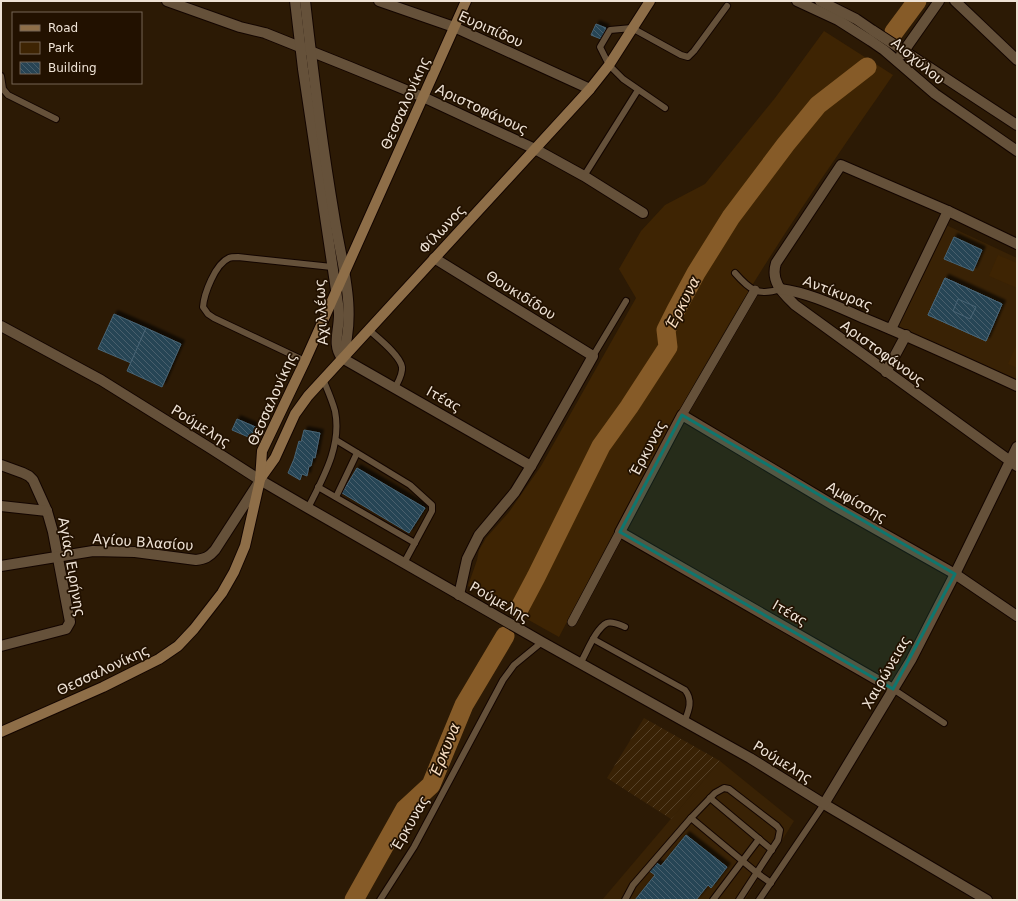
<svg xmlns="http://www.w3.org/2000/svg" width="1018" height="901" font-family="'DejaVu Sans',sans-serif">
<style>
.built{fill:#392205}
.industrial{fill:url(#industrial-furrows)}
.park{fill:#3e2403}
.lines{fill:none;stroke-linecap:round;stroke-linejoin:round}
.river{stroke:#865b28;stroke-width:19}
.building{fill:url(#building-back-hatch);stroke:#476475;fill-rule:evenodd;filter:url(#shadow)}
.service-casing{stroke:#130500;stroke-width:8}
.pedestrian-casing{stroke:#130500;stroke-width:10}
.minor-casing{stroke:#130500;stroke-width:12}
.secondary-casing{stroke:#130500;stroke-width:12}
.service{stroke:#65513a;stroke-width:6}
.pedestrian{stroke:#65513a;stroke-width:9}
.minor{stroke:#65513a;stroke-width:10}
.secondary{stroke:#8e6e48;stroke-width:10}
.marked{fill:#0f766e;fill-opacity:0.2;stroke:#0f766e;stroke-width:3;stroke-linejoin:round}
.labels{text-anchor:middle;stroke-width:3.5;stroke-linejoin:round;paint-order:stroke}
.street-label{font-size:14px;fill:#eee2d5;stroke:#210}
.water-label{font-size:15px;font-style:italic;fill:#f6dcc0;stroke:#210}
</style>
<defs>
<pattern id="industrial-furrows" width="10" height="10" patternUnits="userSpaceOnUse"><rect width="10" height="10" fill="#392205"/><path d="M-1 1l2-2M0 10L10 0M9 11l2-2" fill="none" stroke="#564229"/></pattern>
<pattern id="building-back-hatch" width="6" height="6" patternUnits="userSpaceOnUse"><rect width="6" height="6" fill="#284454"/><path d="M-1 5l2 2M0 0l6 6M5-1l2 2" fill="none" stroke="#485f6c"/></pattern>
<filter id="shadow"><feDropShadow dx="3.5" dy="-3.5" stdDeviation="1" flood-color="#0009"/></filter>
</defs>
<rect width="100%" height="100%" fill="#2c1a05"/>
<g class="built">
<polygon points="944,224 1017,258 1017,382 898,327"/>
<polygon points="720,761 794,821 745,900 602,900"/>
</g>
<polygon class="industrial" points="644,718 720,761 671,819 607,778"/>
<g class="park">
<path d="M824,31l69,44c-56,81 -113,162 -163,247 -61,103 -116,209 -171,315l-91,-51 9,-26 2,-10 7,-12 23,-26 32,-46 95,-168 -17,-29 22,-38 24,-26 40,-21 70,-86z"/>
<polygon points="998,255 1017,263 1017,288 989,276"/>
<polygon points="1017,343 1017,368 1008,364"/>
</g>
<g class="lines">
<g class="river">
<polyline points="894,32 917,1"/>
<polyline points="519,609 536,577 601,446 629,407 668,347 666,330 676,310 696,273 731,217 786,144 818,105 867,67"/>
<polyline points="354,900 405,809 431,785 464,705 505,636"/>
</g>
</g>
<g class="building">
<polygon points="596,24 606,28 601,39 591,35"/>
<polygon points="954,237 982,250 973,271 944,259"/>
<path d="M945,278l57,26 -16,37 -58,-26zM958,299l18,8 -6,12 -17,-8z"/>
<polygon points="945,278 1002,304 986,341 928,315"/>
<polygon points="958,299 976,307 970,319 953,311"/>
<polygon points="114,314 146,328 131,363 98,349"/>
<polygon points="146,328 181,344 162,387 127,371"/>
<polygon points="237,419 258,428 253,439 232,430"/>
<polygon points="304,430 320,433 315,458 313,457 311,466 309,466 307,476 302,474 300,480 288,473 294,459 299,441 301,442"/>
<polygon points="357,468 425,508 409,533 342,493"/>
<polygon points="686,835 727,867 711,888 708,885 696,900 635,900 655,875 648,870 655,862 661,866"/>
</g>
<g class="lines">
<defs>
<g id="service">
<polyline points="1,76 3,89 8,95 56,119"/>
<polyline points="665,108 623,79 609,65 600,47 610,30 632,28 681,55 688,57 694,51 727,6"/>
<polyline points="584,176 638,90"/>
<path d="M735,273c14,16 23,24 45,16"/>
<path d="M369,330c9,8 31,25 33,37 1,7 -4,15 -7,21"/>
<polyline points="593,356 626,301"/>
<path d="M305,361l-91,-43 -6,-4 -5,-7c1,-13 12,-43 26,-49 2,-1 6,-1 9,-1l94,10"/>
<polyline points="336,440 410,485 432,505 432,511 404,563"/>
<polyline points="318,487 415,543"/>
<polyline points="336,497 357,453"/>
<path d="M308,508c15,-30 34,-62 27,-97 -3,-11 -8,-22 -12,-32"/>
<path d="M593,639l92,51c8,10 4,20 0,30"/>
<path d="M581,662c6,-10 15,-34 26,-39 6,-2 13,2 18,4"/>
<polyline points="893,689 944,723"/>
<polyline points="710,798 772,850"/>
<polyline points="691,818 715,793 724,788 729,789 777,826 780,830 778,840 739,900"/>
<polyline points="380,900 414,847 503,680 514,665 542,642"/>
<polyline points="625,900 633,885 691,818 757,873 771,883"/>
<polyline points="713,900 759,839"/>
<polyline points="759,900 824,804"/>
</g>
<g id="pedestrian">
<polyline points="682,415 755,290"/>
<polyline points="572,622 620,532"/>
</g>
<g id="minor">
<polyline points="167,1 240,27 265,33 350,67 423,97 535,149 584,176 643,213"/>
<path d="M295,1l8,68 33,221c1,9 3,17 3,25 0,15 -7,31 3,43l189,108"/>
<path d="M305,1c8,71 17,143 29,214 7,47 24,95 8,143"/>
<polyline points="379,1 454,27 590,89"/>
<polyline points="797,1 838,20 871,41 884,50 935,94 1017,151"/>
<polyline points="820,1 856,19 872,30 1017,125"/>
<polyline points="955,1 1017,60"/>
<polyline points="901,55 939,1"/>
<path d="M1017,244l-69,-33 -107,-46 -65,98c-6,19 7,30 19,42l222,161"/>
<polyline points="434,258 593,356 531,466 515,492 479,535 467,559 459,595"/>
<path d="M780,289c31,4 58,18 86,30 51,21 101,44 151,67"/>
<polyline points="1,326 101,380 210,448 260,480 308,508 542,642 750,758 824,804 987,900"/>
<polyline points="891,329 948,211"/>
<polyline points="886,372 906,335"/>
<polyline points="1,465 23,473 29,476 33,480 47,511 53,532 70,622 66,629 1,646"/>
<polyline points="1,506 47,511"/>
<path d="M1,566l92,-15 42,1 61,8c9,-1 13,-3 19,-10l44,-68"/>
<polyline points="893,689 620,532 682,415 833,505 955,574 1017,616"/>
<polyline points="824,804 911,660 955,574 1017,447"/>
</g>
<g id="secondary">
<polyline points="260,479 275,458 295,414 308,396 590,89 609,65 650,1"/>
<polyline points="1,732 103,687 159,659 178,646 194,629 222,593 234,572 245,546 260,480 262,451 305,361 466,1"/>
</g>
</defs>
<use href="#service" class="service-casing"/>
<use href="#pedestrian" class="pedestrian-casing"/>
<use href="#minor" class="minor-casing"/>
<use href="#secondary" class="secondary-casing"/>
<use href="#service" class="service"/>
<use href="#pedestrian" class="pedestrian"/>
<use href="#minor" class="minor"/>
<use href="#secondary" class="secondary"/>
</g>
<path class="marked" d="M682,415l273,159 -62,115 -273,-157z"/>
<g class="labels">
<g class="street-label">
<text transform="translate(491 29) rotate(24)" y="5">Ευριπίδου</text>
<text transform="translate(918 61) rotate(40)" y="5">Αισχύλου</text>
<text transform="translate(405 103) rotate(-66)" y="5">Θεσσαλονίκης</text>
<text transform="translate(482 109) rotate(25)" y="5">Αριστοφάνους</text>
<text transform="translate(442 229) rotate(-47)" y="5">Φίλωνος</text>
<text transform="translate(838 293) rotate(21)" y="5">Αντίκυρας</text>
<text transform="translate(521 295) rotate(32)" y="5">Θουκιδίδου</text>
<text transform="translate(321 312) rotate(-93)" y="5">Αχιλλέως</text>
<text transform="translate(883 353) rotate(36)" y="5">Αριστοφάνους</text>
<text transform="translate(272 399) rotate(-66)" y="5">Θεσσαλονίκης</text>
<text transform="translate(444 399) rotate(29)" y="5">Ιτέας</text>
<text transform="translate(201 426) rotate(32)" y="5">Ρούμελης</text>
<text transform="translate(648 448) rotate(-62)" y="5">Έρκυνας</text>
<text transform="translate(857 502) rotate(30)" y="5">Αμφίσσης</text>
<text transform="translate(143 542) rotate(4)" y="5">Αγίου Βλασίου</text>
<text transform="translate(72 567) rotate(80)" y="5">Αγίας Ειρήνης</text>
<text transform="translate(500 602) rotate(30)" y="5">Ρούμελης</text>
<text transform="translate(790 613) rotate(30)" y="5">Ιτέας</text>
<text transform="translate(103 670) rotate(-25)" y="5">Θεσσαλονίκης</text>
<text transform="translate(886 672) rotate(-60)" y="5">Χαιρώνειας</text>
<text transform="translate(783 762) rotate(32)" y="5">Ρούμελης</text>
<text transform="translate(410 823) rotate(-60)" y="5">Έρκυνας</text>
</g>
<g class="water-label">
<text transform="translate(683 303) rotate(-63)" y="5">Έρκυνα</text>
<text transform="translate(445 750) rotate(-68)" y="5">Έρκυνα</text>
</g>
</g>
<rect width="1018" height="901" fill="none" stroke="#eee2d5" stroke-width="4"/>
<rect x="12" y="12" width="130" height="72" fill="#221100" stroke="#746555"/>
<rect x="20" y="25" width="20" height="6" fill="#8e6e48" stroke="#746555"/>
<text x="48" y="32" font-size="12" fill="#eee2d5">Road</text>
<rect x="20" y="42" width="20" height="12" fill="#3e2403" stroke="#746555"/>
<text x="48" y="52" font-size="12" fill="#eee2d5">Park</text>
<rect x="20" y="62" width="20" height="12" fill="url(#building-back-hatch)" stroke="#746555"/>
<text x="48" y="72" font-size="12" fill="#eee2d5">Building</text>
</svg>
